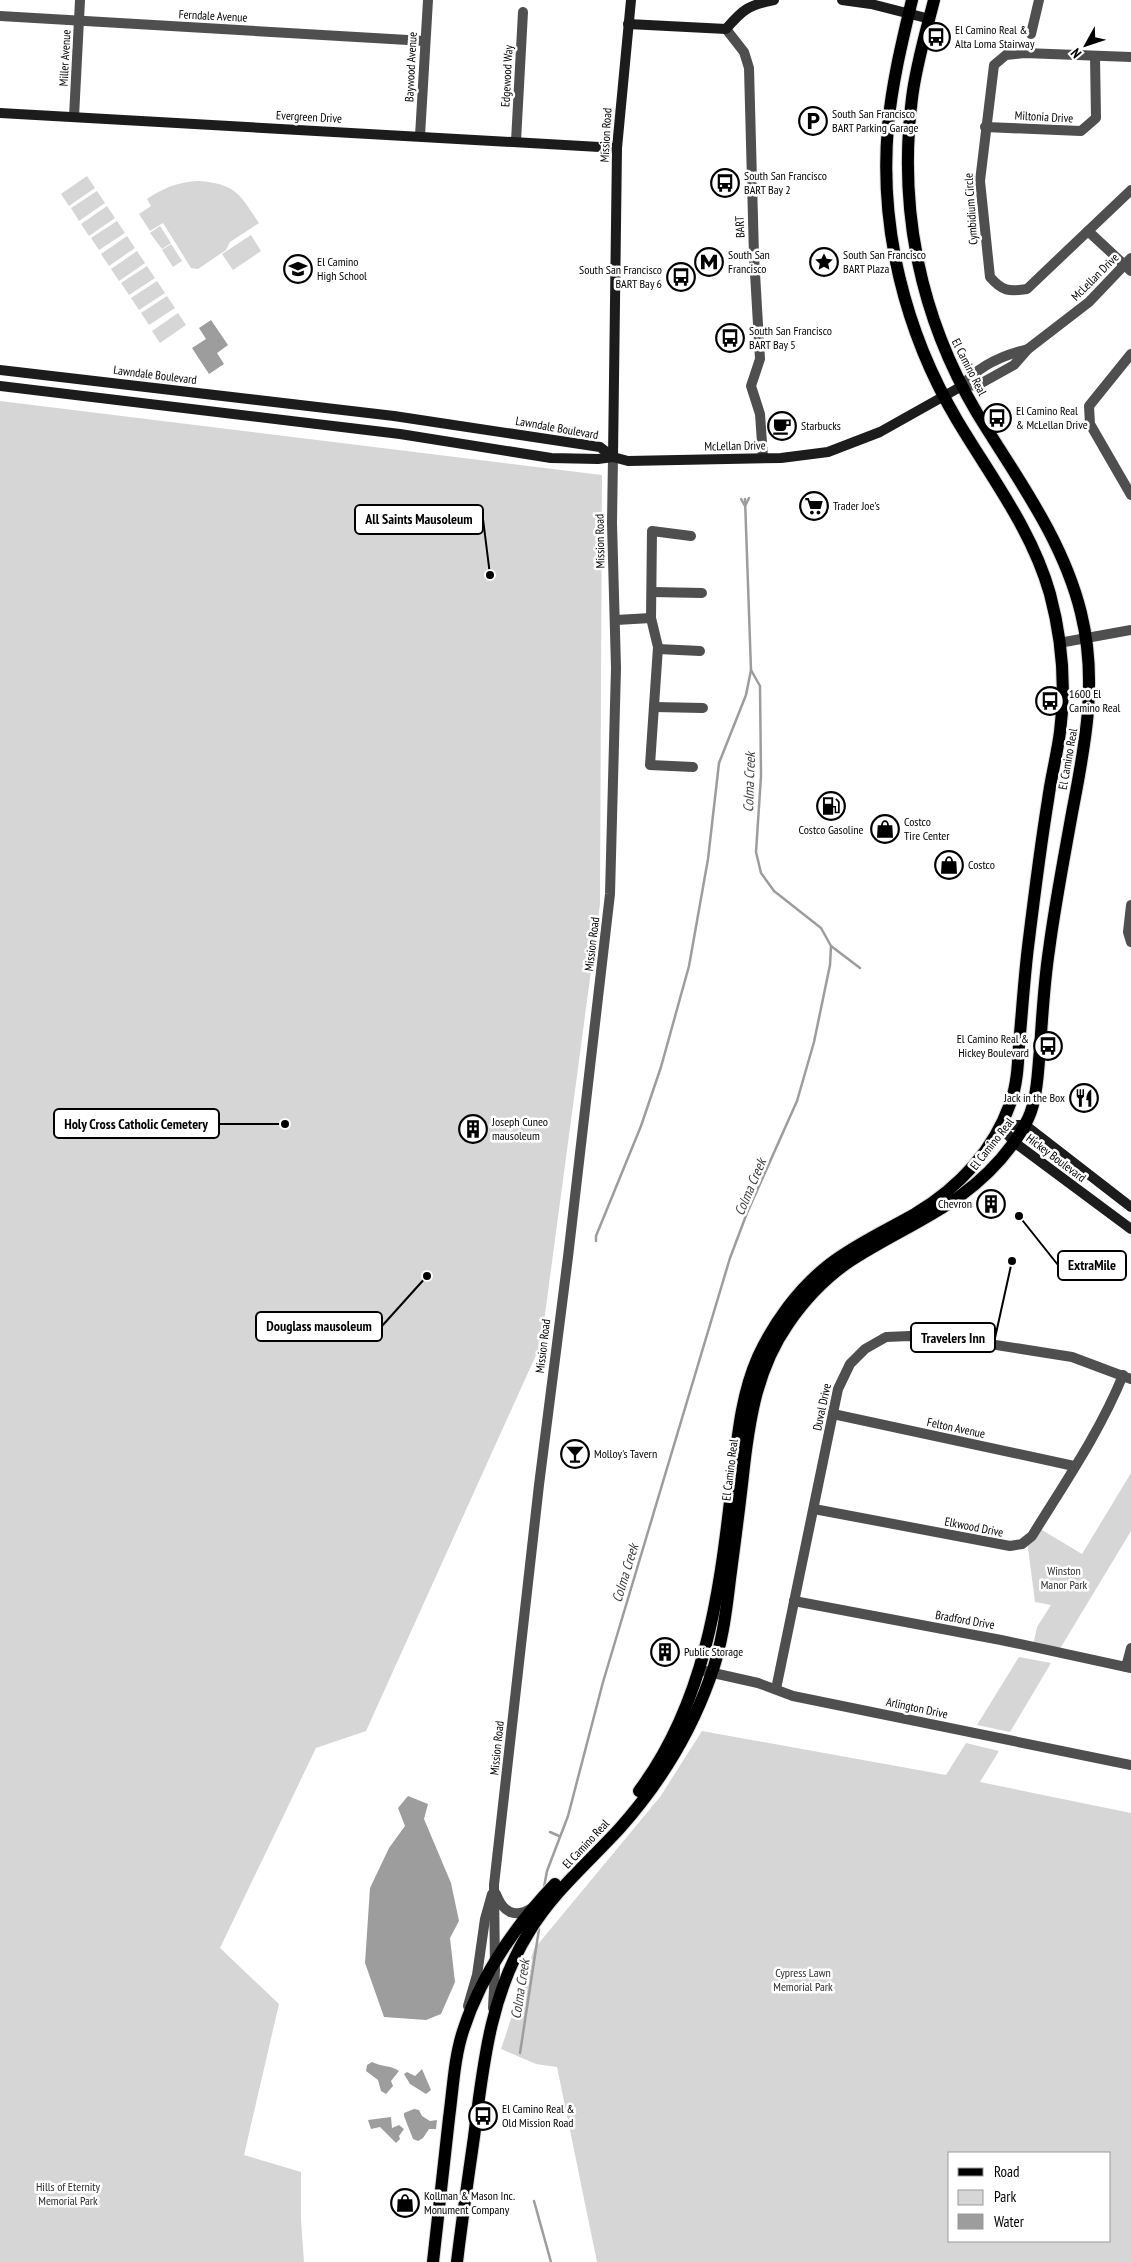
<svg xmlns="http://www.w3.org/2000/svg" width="1131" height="2262" font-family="'PT Sans Narrow',sans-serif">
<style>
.green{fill:#d6d6d6;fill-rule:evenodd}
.water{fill:#9d9d9d}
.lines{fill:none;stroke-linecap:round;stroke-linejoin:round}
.stream{stroke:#9d9d9d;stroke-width:2.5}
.primary-casing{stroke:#dbdbdb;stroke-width:14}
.street{stroke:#4f4f4f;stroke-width:10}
.secondary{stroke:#1c1c1c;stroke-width:10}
.primary{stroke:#000;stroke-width:12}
.labels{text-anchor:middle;stroke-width:5;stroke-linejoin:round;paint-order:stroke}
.street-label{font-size:12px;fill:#000;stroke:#fff}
.poi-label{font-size:12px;fill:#000;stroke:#fff;text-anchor:start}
.park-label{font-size:12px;fill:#2d2d2d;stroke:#fff}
.water-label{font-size:14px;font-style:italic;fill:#3e3e3e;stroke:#fff}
.leader{fill:none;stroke:#000;stroke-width:2}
.callout-dot{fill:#000;stroke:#fff;stroke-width:2}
.callout{fill:#fff;stroke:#000;stroke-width:2}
.callout-label{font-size:14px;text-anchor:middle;font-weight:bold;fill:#000}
</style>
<rect width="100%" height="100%" fill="#fff"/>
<g class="green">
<polygon points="87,176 95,188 69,206 61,194"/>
<path d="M198,181c38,3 41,12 61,42l-29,19 -4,8 -28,19 -7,-1 -28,-45 -13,8 -11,-17 12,-8 -4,-7c16,-11 31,-17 51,-18z"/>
<polygon points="97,191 105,203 79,221 71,208"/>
<polygon points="107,206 115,218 89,236 81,224"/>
<polygon points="117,221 125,233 99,250 91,238"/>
<polygon points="160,226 171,243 162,249 150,233"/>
<polygon points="251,235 261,251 233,270 222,254"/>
<polygon points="127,236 135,248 109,266 101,254"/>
<polygon points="171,244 182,261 173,267 162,250"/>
<polygon points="137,251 145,263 119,281 111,269"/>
<polygon points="147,266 155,278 129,295 121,283"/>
<polygon points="157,281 165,293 139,310 131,298"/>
<polygon points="167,296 175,308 149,325 141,313"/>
<polygon points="178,313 186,325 160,343 152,331"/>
<polygon points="0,401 602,475 600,904 541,1344 366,1731 316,1748 220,1948 279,2004 244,2155 301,2172 301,2220 304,2262 0,2262"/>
<polygon points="1131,1473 1131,1531 1058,1652 1030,1646 1034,1641 1037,1627 1051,1605 1035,1602 1027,1540 1037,1527 1082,1554"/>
<polygon points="1019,1657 1051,1663 1010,1732 977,1725"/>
<path d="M702,1731l244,44 20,-32 33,8 -19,31 151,31v449h-534l-40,-195 -21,-3 -35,-15 33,-100 126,-152zM1110,2153v88h-160v-88z"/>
</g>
<g class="water">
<polygon points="211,320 228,345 217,353 224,364 209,374 192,348 206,339 199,328"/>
<polygon points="408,1796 428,1804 424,1819 451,1883 459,1921 450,1938 455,1982 441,2014 426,2020 384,2017 365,1963 370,1888 389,1848 405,1826 398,1808"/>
<path d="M372,2062c10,5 18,3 27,9l-8,10 2,5 -7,8 -5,-3 -3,-11 -12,-9 1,-6z"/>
<polygon points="422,2069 431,2090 426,2094 410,2084 404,2074 407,2072 415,2076"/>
<polygon points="414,2109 419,2110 422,2116 430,2121 437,2120 436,2129 429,2129 423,2138 418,2141 413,2139 404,2116 404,2113"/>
<polygon points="391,2117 392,2128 399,2125 404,2129 399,2136 400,2139 396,2143 380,2127 371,2129 368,2120"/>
</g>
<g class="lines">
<g class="stream">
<polyline points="741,499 745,506 749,498"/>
<polyline points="831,946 860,968"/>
<polyline points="596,1241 596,1236 641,1126 661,1067 689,966 708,859 719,763 746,695 751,670"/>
<polyline points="550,1832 559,1836"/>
<polyline points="544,1887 547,1871 568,1816 603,1682 730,1258 747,1213 797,1101 814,1042 830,965 831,946 821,928 774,891 761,873 756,852 761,776 760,686 751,670 745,499"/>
<polyline points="520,2053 539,1929"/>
<polyline points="534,2201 551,2262"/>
</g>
<defs>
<g id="primary">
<path d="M639,1791c65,-87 80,-193 92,-298 6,-46 8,-93 27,-136 16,-35 41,-69 72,-93 26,-20 57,-34 85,-50 43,-26 78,-63 95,-110 7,-18 8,-39 9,-59 3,-32 5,-65 9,-98 6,-49 12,-98 20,-147 3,-23 9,-45 12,-68 6,-46 2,-93 -10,-138 -18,-64 -59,-117 -93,-174 -52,-88 -78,-192 -69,-294 4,-43 14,-84 24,-126"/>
<path d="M433,2262c5,-48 11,-96 16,-144 4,-29 5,-59 14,-87 18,-56 52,-105 92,-147"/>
<path d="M457,2262c5,-42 11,-83 17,-125 9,-71 16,-143 55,-205 24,-40 60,-70 91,-104 40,-45 70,-94 90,-150 12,-32 16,-65 20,-99 5,-38 10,-75 14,-113 6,-51 14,-99 44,-142 17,-25 37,-46 62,-63 60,-39 117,-55 162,-116 10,-14 19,-28 22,-45 4,-16 4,-33 6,-50 2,-33 4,-67 9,-100 6,-46 15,-92 23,-137 13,-67 26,-132 9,-200 -18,-74 -65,-136 -104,-200 -57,-96 -79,-204 -65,-315 4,-33 14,-66 22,-98"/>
</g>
</defs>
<use href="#primary" class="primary-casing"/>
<g class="street">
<polyline points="0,16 425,41"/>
<polyline points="726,29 744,52 749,68 754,256 760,359 751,386 760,414 763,457"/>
<polyline points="1031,34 1039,0"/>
<path d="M1131,57l-107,-4 -18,2 -12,10 -14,116 10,96c12,14 19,15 37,12l104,-99"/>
<polyline points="74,117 80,0"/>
<polyline points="985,127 1081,131 1096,118 1095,56"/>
<polyline points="420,136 428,0"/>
<polyline points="516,141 523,12"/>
<polyline points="1088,231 1131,271"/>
<polyline points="1131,354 1089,406 1090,424 1131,495"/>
<polyline points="962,386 978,385 1014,365 1028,349 1089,302 1131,258"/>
<path d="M962,386c16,-20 41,-31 66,-37"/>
<polyline points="691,536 652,531 651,618 658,647 650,765 693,767"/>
<polyline points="652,592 702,593"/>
<polyline points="616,620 651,618"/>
<polyline points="1059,643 1131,630"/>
<polyline points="658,649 700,651"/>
<polyline points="654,707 703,708"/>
<polyline points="1131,905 1128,932 1131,942"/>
<polyline points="833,1414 1074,1466"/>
<path d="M814,1509l196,37 12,-2 10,-8c32,-52 68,-104 91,-161"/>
<polyline points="794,1601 1001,1640 1131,1668"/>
<polyline points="1126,1667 1131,1648"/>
<polyline points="700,1670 758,1683 793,1696 1131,1765"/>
<polyline points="776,1689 838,1389 850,1364 865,1349 886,1337 910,1336 952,1338 1072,1357 1131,1379"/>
<path d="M496,1894c7,18 18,25 36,14"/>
<polyline points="468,2006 477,1975 485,1919 492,1894"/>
<polyline points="493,2008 495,1970 494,1885 539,1485 568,1257 610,894 616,668 612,523 613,457"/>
</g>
<g class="secondary">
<polyline points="842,0 871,4 930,19"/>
<path d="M628,24l98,5c17,-20 23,-24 48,-29"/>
<polyline points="0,113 617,148"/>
<polyline points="0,370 394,416 600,447 613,457"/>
<polyline points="0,386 400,434 551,458 598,459 613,457 628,461 781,458 828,452 880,432 962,386"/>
<polyline points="613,457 617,148 631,0"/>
<polyline points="1000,1125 1014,1142 1131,1229"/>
<polyline points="1000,1125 1025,1125 1131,1207"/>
</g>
<use href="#primary" class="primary"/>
</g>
<defs>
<symbol id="bus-ring" viewBox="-11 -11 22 22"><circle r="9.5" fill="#fff" stroke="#000" stroke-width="1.5"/><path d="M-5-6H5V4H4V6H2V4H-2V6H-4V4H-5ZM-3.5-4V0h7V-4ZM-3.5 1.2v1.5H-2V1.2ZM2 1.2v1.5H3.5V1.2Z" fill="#000"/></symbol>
<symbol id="parking-ring" viewBox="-11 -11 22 22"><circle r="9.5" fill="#fff" stroke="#000" stroke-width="1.5"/><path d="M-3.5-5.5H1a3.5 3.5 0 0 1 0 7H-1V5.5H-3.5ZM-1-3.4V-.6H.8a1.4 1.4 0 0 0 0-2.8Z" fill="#000"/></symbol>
<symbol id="metro-ring" viewBox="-11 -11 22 22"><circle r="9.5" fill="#fff" stroke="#000" stroke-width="1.5"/><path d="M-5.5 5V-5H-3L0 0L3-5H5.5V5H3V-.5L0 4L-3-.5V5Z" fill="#000"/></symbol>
<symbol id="sight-ring" viewBox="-11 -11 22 22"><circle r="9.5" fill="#fff" stroke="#000" stroke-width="1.5"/><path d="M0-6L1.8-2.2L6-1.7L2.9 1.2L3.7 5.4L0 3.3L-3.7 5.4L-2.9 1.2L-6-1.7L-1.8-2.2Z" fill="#000"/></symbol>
<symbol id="school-ring" viewBox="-11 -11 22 22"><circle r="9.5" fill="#fff" stroke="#000" stroke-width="1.5"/><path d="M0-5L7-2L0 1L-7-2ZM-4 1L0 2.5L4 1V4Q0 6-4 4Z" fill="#000"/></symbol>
<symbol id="cafe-ring" viewBox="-11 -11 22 22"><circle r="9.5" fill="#fff" stroke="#000" stroke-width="1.5"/><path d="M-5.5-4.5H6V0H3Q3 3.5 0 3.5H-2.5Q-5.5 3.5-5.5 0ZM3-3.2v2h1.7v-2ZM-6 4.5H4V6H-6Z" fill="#000"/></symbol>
<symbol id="supermarket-ring" viewBox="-11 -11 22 22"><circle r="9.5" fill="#fff" stroke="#000" stroke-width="1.5"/><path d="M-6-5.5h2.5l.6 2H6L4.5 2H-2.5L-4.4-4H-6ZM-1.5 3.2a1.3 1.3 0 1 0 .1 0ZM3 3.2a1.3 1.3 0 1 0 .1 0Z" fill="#000"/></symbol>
<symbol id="fuel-ring" viewBox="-11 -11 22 22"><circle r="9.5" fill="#fff" stroke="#000" stroke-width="1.5"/><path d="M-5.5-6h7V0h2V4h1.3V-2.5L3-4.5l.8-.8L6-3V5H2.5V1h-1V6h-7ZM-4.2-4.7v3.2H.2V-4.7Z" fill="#000"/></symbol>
<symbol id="shop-ring" viewBox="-11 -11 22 22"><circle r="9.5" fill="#fff" stroke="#000" stroke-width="1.5"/><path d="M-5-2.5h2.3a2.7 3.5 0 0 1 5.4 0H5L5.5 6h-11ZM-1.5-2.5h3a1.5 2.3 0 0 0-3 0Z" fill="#000"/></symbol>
<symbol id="restaurant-ring" viewBox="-11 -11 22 22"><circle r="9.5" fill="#fff" stroke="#000" stroke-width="1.5"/><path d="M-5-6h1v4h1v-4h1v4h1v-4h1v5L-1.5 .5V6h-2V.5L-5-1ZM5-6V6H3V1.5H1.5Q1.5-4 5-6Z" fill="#000"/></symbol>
<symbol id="building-ring" viewBox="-11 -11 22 22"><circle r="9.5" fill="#fff" stroke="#000" stroke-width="1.5"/><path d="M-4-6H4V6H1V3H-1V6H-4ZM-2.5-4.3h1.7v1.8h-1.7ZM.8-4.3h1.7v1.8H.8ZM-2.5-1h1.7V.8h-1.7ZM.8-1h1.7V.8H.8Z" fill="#000"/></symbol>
<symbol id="bar-ring" viewBox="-11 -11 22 22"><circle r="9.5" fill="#fff" stroke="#000" stroke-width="1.5"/><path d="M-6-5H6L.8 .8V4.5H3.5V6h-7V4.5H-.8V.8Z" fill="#000"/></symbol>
</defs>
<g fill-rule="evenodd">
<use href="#bus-ring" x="920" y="21" width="32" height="32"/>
<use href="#parking-ring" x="797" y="105" width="32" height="32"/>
<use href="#bus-ring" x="709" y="167" width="32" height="32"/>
<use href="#metro-ring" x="693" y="246" width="32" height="32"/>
<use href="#sight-ring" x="808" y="246" width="32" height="32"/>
<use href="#school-ring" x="282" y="253" width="32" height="32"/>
<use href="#bus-ring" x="665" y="261" width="32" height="32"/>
<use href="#bus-ring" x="714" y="322" width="32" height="32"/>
<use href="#bus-ring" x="981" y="402" width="32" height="32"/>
<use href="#cafe-ring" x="766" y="410" width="32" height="32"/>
<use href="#supermarket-ring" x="798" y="490" width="32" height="32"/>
<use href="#bus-ring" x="1034" y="685" width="32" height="32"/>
<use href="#fuel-ring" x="815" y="790" width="32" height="32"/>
<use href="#shop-ring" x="869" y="813" width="32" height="32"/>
<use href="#shop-ring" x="933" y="849" width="32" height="32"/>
<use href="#bus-ring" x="1032" y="1030" width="32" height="32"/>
<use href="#restaurant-ring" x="1068" y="1082" width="32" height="32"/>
<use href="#building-ring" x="457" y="1113" width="32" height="32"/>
<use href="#building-ring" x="975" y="1188" width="32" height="32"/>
<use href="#bar-ring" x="559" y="1438" width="32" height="32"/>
<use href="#building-ring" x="649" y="1636" width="32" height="32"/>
<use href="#bus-ring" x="467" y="2100" width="32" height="32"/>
<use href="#shop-ring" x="389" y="2187" width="32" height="32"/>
</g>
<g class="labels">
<g class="street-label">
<text transform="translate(213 16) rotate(3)" y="4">Ferndale Avenue</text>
<text transform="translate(65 58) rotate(-87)" y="4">Miller Avenue</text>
<text transform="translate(411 67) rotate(-87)" y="4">Baywood Avenue</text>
<text transform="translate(507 76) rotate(-87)" y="4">Edgewood Way</text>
<text transform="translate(309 117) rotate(3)" y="4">Evergreen Drive</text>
<text transform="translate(1044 117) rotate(3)" y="4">Miltonia Drive</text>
<text transform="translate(606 135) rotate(-87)" y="4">Mission Road</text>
<text transform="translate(971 209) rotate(-94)" y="4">Cymbidium Circle</text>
<text transform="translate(740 227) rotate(-92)" y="4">BART</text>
<text transform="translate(1095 277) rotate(-45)" y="4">McLellan Drive</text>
<text transform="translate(969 367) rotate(63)" y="4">El Camino Real</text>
<text transform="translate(155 375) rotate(7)" y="4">Lawndale Boulevard</text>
<text transform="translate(557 428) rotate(10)" y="4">Lawndale Boulevard</text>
<text transform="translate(735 446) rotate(-1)" y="4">McLellan Drive</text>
<text transform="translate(600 541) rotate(-91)" y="4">Mission Road</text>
<text transform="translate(1068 759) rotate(-80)" y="4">El Camino Real</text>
<text transform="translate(592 944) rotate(-83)" y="4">Mission Road</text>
<text transform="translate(992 1144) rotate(-52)" y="4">El Camino Real</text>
<text transform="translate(1056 1158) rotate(37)" y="4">Hickey Boulevard</text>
<text transform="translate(543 1346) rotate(-83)" y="4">Mission Road</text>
<text transform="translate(822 1407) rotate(-78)" y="4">Duval Drive</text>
<text transform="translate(956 1428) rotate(12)" y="4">Felton Avenue</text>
<text transform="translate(730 1470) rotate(-83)" y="4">El Camino Real</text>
<text transform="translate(974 1527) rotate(11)" y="4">Elkwood Drive</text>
<text transform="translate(965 1620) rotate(10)" y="4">Bradford Drive</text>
<text transform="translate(917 1708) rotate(12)" y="4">Arlington Drive</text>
<text transform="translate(497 1748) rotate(-84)" y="4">Mission Road</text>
<text transform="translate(586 1844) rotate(-47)" y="4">El Camino Real</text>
</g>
<g class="poi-label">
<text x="955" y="34">El Camino Real &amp;<tspan x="955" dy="14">Alta Loma Stairway</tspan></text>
<text x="832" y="118">South San Francisco<tspan x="832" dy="14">BART Parking Garage</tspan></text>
<text x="744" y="180">South San Francisco<tspan x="744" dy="14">BART Bay 2</tspan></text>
<text x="728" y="259">South San<tspan x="728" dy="14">Francisco</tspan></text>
<text x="843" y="259">South San Francisco<tspan x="843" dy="14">BART Plaza</tspan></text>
<text x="317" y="266">El Camino<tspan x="317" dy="14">High School</tspan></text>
<text x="662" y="274" text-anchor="end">South San Francisco<tspan x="662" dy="14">BART Bay 6</tspan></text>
<text x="749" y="335">South San Francisco<tspan x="749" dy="14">BART Bay 5</tspan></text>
<text x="1016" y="415">El Camino Real<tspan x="1016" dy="14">&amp; McLellan Drive</tspan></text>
<text x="801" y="430">Starbucks</text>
<text x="833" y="510">Trader Joe's</text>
<text x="1069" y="698">1600 El<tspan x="1069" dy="14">Camino Real</tspan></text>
<text x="904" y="826">Costco<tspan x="904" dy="14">Tire Center</tspan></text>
<text x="831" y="834" text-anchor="middle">Costco Gasoline</text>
<text x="968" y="869">Costco</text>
<text x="1029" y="1043" text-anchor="end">El Camino Real &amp;<tspan x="1029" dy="14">Hickey Boulevard</tspan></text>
<text x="1065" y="1102" text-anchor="end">Jack in the Box</text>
<text x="492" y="1126">Joseph Cuneo<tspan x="492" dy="14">mausoleum</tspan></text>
<text x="972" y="1208" text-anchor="end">Chevron</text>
<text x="594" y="1458">Molloy's Tavern</text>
<text x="684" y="1656">Public Storage</text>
<text x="502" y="2113">El Camino Real &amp;<tspan x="502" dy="14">Old Mission Road</tspan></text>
<text x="424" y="2200">Kollman &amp; Mason Inc.<tspan x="424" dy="14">Monument Company</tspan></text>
</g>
<g class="park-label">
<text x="1064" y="1575">Winston<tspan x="1064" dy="14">Manor Park</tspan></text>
<text x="803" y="1977">Cypress Lawn<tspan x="803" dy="14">Memorial Park</tspan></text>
<text x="68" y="2191">Hills of Eternity<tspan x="68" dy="14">Memorial Park</tspan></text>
</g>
<g class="water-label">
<text transform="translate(749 782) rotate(-88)" y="5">Colma Creek</text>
<text transform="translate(750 1187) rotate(-67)" y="5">Colma Creek</text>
<text transform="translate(625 1573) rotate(-73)" y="5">Colma Creek</text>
<text transform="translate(520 1989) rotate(-81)" y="5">Colma Creek</text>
</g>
</g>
<path class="leader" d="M490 575L483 519M285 1124L219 1124M1019 1216L1058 1265M427 1276L382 1326M1012 1261L995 1338"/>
<g class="callout-dot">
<circle cx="490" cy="575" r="5"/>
<circle cx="285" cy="1124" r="5"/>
<circle cx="1019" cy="1216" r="5"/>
<circle cx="427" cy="1276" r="5"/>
<circle cx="1012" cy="1261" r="5"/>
</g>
<g class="callout">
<rect x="355" y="505" width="128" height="29" rx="5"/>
<rect x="54" y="1109" width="165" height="29" rx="5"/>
<rect x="1058" y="1251" width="68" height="29" rx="5"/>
<rect x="256" y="1312" width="126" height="29" rx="5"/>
<rect x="911" y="1323" width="84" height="29" rx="5"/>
</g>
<g class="callout-label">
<text x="419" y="524">All Saints Mausoleum</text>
<text x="136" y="1129">Holy Cross Catholic Cemetery</text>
<text x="1092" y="1270">ExtraMile</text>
<text x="319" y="1331">Douglass mausoleum</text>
<text x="953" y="1343">Travelers Inn</text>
</g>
<rect x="948" y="2152" width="162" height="90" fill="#ffffff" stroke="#999999"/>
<rect x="958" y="2168" width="25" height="8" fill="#000000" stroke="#999999"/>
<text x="994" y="2177" font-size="15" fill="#000000">Road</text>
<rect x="958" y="2190" width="25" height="15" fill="#d6d6d6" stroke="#999999"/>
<text x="994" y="2202" font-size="15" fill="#000000">Park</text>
<rect x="958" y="2214" width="25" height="15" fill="#9d9d9d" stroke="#999999"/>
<text x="994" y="2227" font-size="15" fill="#000000">Water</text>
<g transform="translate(1086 45) rotate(230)" stroke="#ffffff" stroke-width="4" paint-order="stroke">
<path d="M0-4L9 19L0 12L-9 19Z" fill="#000000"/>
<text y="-8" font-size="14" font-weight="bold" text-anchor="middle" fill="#000000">N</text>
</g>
</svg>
